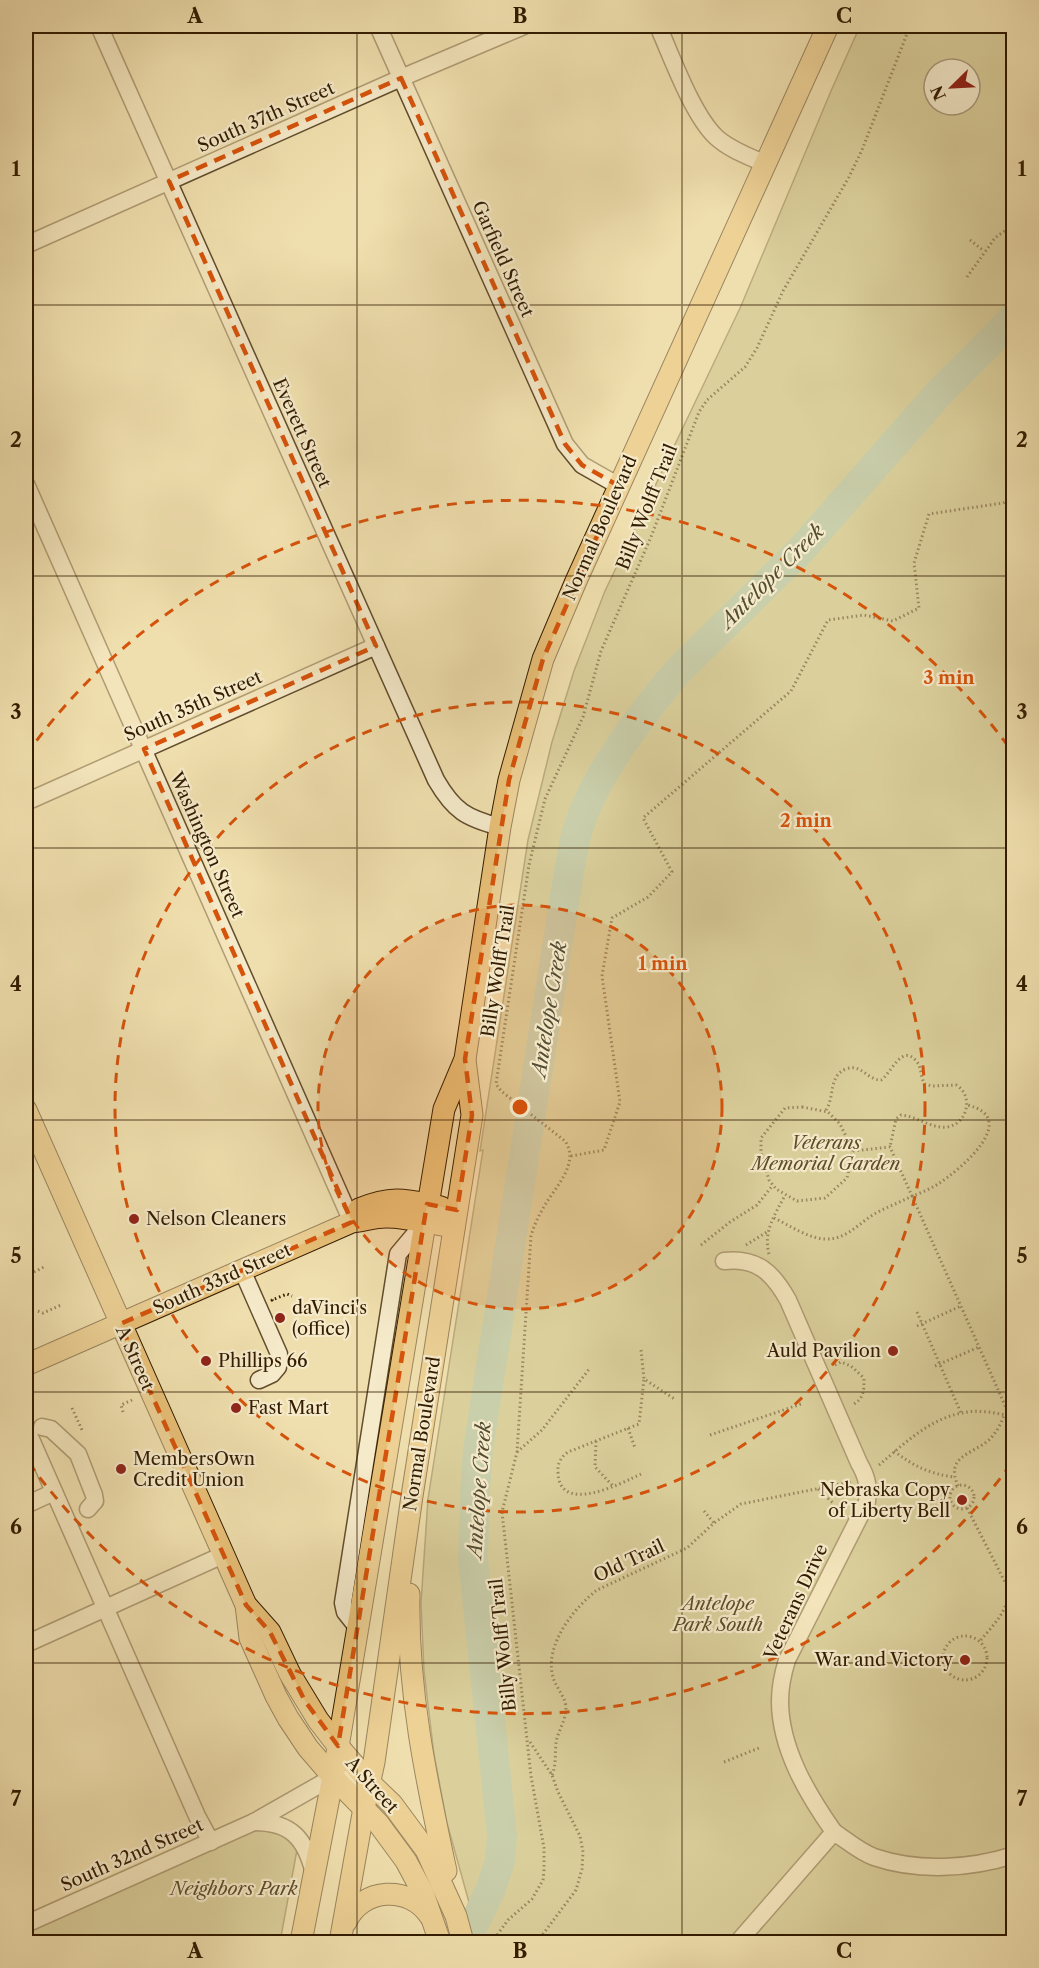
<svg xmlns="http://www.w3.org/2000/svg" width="1039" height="1968" font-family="'Libre Caslon Text',serif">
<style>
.green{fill:#c2bf85;stroke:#7a6e43;stroke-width:1.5;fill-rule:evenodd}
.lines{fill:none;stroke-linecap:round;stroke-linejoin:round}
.river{stroke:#9bbda6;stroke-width:30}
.minor-casing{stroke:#624d2c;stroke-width:19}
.major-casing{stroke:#331c01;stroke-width:23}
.path{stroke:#331c01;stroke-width:3;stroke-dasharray:1.5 3;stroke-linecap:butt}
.minor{stroke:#f5eaca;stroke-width:16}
.major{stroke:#e8c077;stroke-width:21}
.marked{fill:none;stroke:#d6530b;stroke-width:4.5;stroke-dasharray:12 8;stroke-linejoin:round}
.grid{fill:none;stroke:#331c01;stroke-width:1.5;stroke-opacity:0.55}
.ring{fill:none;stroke:#d6530b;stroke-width:3;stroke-dasharray:10 8}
.poi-dot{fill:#8f2418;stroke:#f5eaca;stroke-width:2}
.labels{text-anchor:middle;stroke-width:4.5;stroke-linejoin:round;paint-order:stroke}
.street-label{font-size:18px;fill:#331c01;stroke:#f5eaca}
.park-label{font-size:18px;font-style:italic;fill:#5e4d29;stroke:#f5eaca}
.poi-label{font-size:18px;fill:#331c01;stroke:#f5eaca;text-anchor:start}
.water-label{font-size:20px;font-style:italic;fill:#524c33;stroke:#f5eaca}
.centre{fill:#d6530b;stroke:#f5eaca;stroke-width:3}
.ring-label{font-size:18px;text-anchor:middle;font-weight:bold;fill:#d6530b;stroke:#f5eaca;stroke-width:4.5;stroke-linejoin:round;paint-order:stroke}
.neatline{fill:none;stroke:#331c01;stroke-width:2}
.grid-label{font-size:20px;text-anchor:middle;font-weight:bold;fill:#331c01}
</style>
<rect width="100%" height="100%" fill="#f0dfae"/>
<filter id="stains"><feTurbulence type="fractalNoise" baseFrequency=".00333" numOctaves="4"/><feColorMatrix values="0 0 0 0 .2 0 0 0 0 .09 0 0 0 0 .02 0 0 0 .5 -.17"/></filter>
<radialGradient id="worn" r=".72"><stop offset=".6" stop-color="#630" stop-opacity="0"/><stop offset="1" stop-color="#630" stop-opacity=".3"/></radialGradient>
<g class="green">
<path d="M860,26h153v1916h-533l-33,-119 -13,-69 -10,-83 -3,-68 7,-104 55,-349 -3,1 48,-311 24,-98 22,-71 31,-80 136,-285 90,-215zM934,69h36v36h-36z"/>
<polygon points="254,1822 299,1839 280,1942 26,1942 26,1924"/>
</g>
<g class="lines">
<path class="river" d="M473,1926l17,-35 10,-30 2,-26 -29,-276 2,-68 3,-42 92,-584c3,-12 4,-25 8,-36 15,-52 66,-118 101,-159l121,-119 140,-159 74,-74"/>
<defs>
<g id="minor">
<path d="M99,26l337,754c18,31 30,38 64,47"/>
<polyline points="378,26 565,444 582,465 619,486"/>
<path d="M658,26c14,31 34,88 58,111 14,13 33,19 49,27"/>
<polyline points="26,245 401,78 524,26"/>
<polyline points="26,484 352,1222"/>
<polyline points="26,802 376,646"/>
<path d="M724,1261c33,-4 49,12 64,39l71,163c8,14 10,23 8,39l-80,158c-4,13 -7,27 -7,41 0,48 28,94 54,131"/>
<polyline points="242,1270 279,1354 278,1367 272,1374 259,1380"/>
<polyline points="42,1427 51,1429 78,1454 94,1495 95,1501 88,1509"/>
<polyline points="26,1428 197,1816 211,1842"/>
<polyline points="26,1505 54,1492"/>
<polyline points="357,1627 345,1612 343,1603 398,1254 424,1223"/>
<polyline points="26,1644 223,1555"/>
<path d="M254,1822c37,0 51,16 60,51"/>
<polyline points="26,1924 254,1822 333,1777 369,1782"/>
<path d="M738,1942l96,-110c12,8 26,20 40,25 44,15 96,12 140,-2"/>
</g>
<g id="major">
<polyline points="26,1110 246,1605 270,1632 290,1674 318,1720 338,1746 369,1782 392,1804 426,1850 456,1916 463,1942"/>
<path d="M354,1218l5,-9c35,-14 47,-9 82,-2"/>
<path d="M26,1365l326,-143c12,-1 22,-5 34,-5 22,0 46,7 68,10"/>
<path d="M409,1594c-2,95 17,185 37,277"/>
<polyline points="246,1605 250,1638 276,1696 288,1718 308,1748 333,1777 378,1823 406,1861 423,1893 440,1942"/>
<path d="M346,1922c16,-35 64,-37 84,-6"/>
<polyline points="301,1942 333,1777 444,1109 465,1059 500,827 509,780 543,659 576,581 828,26"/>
<polyline points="340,1942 364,1808 374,1762 412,1496 472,1115 465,1060"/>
</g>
</defs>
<use href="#minor" class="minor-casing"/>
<use href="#major" class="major-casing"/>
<g class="path">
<polyline points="970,240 984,251"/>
<polyline points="967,277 995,238 1014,224"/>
<polygon points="802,1107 828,1112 840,1124 853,1151 847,1178 825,1198 797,1201 776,1189 769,1180 761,1153 761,1138 785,1108"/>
<path d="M826,1110c9,-13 2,-34 20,-41 15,-6 21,11 35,11 10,-6 21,-38 36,-18 5,6 3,15 8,22l7,2 24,-1c18,10 12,39 -9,42 -16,2 -30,-11 -46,-12l-5,4 -6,28"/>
<path d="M853,1151l37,-4 22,49c9,-3 18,-7 26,-12 22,-14 84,-66 29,-79"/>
<polyline points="571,1156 604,1150 620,1102 602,976 612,918 648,897 672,872 643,818 791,691 828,620 864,615 893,621 919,608 914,563 929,514 1003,503 1014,498"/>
<path d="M774,1218c15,7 33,20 51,21 23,1 35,-18 53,-27 11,-6 23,-10 34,-16l95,214v5"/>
<polyline points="701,1245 730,1222 757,1205 773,1185"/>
<polyline points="746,1245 767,1232"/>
<path d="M769,1254c-6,-23 6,-39 16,-59"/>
<polyline points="26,1276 44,1267"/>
<polyline points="273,1301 272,1300 287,1294 292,1296"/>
<polyline points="38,1311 43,1313 61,1305"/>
<polyline points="917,1312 961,1413"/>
<polyline points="917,1326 961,1306"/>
<polyline points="641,1350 644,1379 676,1400"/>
<path d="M835,1365l6,-3 10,4 13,12c0,13 0,21 -12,27"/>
<polyline points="935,1366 979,1347"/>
<polyline points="72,1408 82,1430"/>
<polyline points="123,1412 121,1405 132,1400"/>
<polyline points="628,1428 635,1448"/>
<polyline points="710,1435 801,1404"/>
<polyline points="596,1441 595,1467 613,1486"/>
<path d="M894,1451c19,15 36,23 60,26"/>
<polyline points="517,1452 542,1430 590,1368"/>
<path d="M879,1465c25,-21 50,-46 83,-52 17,-4 35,0 52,4"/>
<path d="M641,1474c-19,9 -82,42 -83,-2 -1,-8 3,-15 10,-20l71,-28 5,-45"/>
<circle cx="962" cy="1497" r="12"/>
<path d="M958,1486c-13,-30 13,-31 31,-46 7,-7 12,-16 15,-25"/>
<polyline points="818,1489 833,1503"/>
<path d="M967,1508l40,78c5,22 -14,39 -27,55"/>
<polyline points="704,1511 714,1523"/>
<circle cx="965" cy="1658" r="22"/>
<polyline points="530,1742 552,1775 558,1792 580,1836 583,1852 582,1869 576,1890 537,1942"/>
<polyline points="724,1762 759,1748"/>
<path d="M552,1775c5,-12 2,-24 5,-37 3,-10 9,-19 9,-31 -1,-11 -10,-19 -13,-30 -9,-32 21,-69 44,-87l90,-42 27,-25 27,-19 110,-22"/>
<path d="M492,1942l16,-22 24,-21 11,-19 1,-10v-22l-13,-72 -29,-264 15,-60 14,-216c3,-11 8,-21 14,-31 11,-19 35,-42 20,-64l-64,-50 -5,-7 33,-219 16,-66 38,-82 18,-66 50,-114 48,-125 8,-12 38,-33 12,-19 26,-57 66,-114 13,-27 48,-124"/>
</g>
<use href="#minor" class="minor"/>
<use href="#major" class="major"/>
</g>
<path d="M0 0H1039V1968H0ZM401,78l164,366 17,21 37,21 -76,173 -34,121 -44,279 7,56 -15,95 -30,-6 -89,542 -33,-45 -35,-69 -24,-27 -126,-281 232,-102 -208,-473 232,-103 -207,-465z" fill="#f0dfae" fill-opacity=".55" fill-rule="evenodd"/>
<path class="marked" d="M401,78l164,366 17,21 37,21 -76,173 -34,121 -44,279 7,56 -15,95 -30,-6 -89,542 -33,-45 -35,-69 -24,-27 -126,-281 232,-102 -208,-473 232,-103 -207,-465z"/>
<path class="grid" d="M357,26v1916M682,26v1916M26,305h988M26,576h988M26,848h988M26,1120h988M26,1392h988M26,1663h988"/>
<circle cx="520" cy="1107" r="202" fill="#d6530b" fill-opacity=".12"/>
<g class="ring">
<circle cx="520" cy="1107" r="202"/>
<circle cx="520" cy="1107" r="405"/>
<path d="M1011 1464A607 607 0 0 1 26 1459M26 755A607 607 0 0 1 1011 750"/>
</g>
<g class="poi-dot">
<circle cx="134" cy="1219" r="6"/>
<circle cx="280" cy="1318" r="6"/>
<circle cx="893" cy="1351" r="6"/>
<circle cx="206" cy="1361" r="6"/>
<circle cx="236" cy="1408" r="6"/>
<circle cx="121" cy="1469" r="6"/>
<circle cx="962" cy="1500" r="6"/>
<circle cx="965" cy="1660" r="6"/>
</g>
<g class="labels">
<g class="street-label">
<text transform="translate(266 117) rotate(-24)" y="6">South 37th Street</text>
<text transform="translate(503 259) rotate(66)" y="6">Garfield Street</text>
<text transform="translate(302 433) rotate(66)" y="6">Everett Street</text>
<text transform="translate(647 507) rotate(-68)" y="6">Billy Wolff Trail</text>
<text transform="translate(600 528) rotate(-66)" y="6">Normal Boulevard</text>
<text transform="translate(193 706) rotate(-24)" y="6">South 35th Street</text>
<text transform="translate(207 845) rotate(66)" y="6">Washington Street</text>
<text transform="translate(498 971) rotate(-81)" y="6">Billy Wolff Trail</text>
<text transform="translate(222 1279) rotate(-24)" y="6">South 33rd Street</text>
<text transform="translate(135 1358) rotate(66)" y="6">A Street</text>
<text transform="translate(422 1434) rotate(-81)" y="6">Normal Boulevard</text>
<text transform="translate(629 1561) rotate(-25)" y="6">Old Trail</text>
<text transform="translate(796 1602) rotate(-65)" y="6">Veterans Drive</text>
<text transform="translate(503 1645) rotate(-96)" y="6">Billy Wolff Trail</text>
<text transform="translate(372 1785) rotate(48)" y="6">A Street</text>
<text transform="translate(132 1855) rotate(-24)" y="6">South 32nd Street</text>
</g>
<g class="park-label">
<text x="826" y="1149">Veterans<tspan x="826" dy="21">Memorial Garden</tspan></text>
<text x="718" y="1610">Antelope<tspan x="718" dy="21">Park South</tspan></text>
<text x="234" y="1895">Neighbors Park</text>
</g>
<g class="poi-label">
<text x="146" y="1225">Nelson Cleaners</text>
<text x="292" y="1314">daVinci's<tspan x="292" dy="21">(office)</tspan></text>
<text x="881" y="1357" text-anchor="end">Auld Pavilion</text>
<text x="218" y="1367">Phillips 66</text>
<text x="248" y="1414">Fast Mart</text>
<text x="133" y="1465">MembersOwn<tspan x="133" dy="21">Credit Union</tspan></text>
<text x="950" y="1496" text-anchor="end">Nebraska Copy<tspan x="950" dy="21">of Liberty Bell</tspan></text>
<text x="953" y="1666" text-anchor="end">War and Victory</text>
</g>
<g class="water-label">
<text transform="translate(772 576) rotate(-45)" y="7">Antelope Creek</text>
<text transform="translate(549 1009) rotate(-81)" y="7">Antelope Creek</text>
<text transform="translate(479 1490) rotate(-86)" y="7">Antelope Creek</text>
</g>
</g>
<circle cx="520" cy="1107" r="9" class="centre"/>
<g class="ring-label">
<text x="949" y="684">3 min</text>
<text x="806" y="827">2 min</text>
<text x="663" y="970">1 min</text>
</g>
<rect width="1039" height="1968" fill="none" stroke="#f0dfae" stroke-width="66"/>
<g transform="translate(952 87) rotate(246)"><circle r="28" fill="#f5eaca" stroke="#a7987a" stroke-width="1.5"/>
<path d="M0-4.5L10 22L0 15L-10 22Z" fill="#8f2418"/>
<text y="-9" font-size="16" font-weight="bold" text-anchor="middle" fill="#331c01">N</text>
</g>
<rect x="33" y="33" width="973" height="1902" class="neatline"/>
<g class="grid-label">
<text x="195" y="23">A</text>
<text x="520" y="23">B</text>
<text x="844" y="23">C</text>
<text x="16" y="176">1</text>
<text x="1022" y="176">1</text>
<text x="16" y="447">2</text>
<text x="1022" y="447">2</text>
<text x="16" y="719">3</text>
<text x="1022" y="719">3</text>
<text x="16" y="991">4</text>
<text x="1022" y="991">4</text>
<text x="16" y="1263">5</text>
<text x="1022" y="1263">5</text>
<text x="16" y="1534">6</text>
<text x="1022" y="1534">6</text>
<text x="16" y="1806">7</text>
<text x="1022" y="1806">7</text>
<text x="195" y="1958">A</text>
<text x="520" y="1958">B</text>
<text x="844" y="1958">C</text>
</g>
<rect width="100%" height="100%" filter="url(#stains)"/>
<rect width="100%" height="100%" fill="url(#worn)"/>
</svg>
